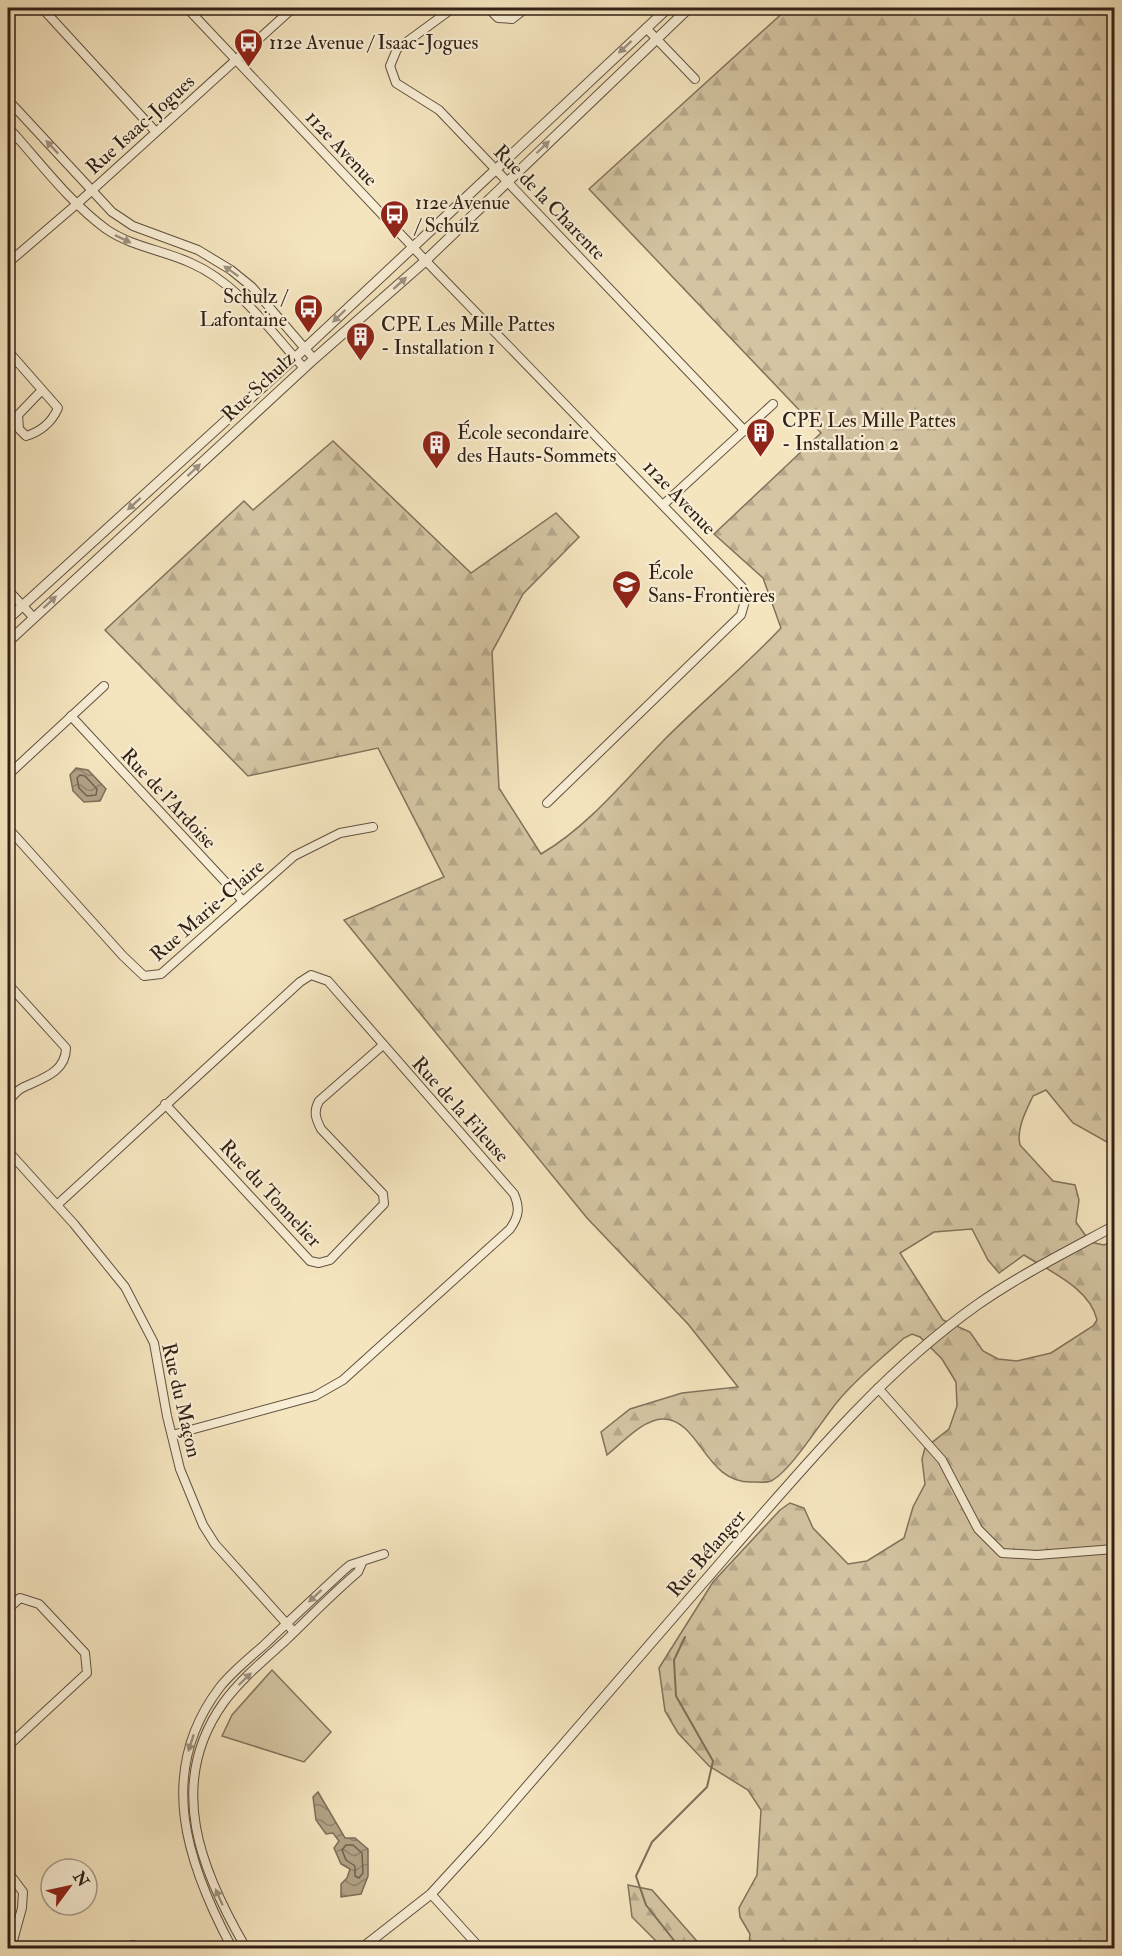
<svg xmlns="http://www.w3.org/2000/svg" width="1122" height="1956" font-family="'IM FELL Double Pica',serif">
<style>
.forest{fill:url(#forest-firs);stroke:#82725c;stroke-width:1.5;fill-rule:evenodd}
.green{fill:#d4c4a2;stroke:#82725c;stroke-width:1.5}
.water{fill:url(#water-waves);stroke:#7e6e59;stroke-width:1.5}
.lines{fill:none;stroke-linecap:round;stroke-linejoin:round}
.shore{stroke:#72614e;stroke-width:1.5}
.stream{stroke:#7e6e59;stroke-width:2}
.minor-casing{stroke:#625140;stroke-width:10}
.tertiary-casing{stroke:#625140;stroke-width:11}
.minor{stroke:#f8eed5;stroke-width:8}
.tertiary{stroke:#f8eed5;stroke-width:9}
.oneway{fill:#9e917f}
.labels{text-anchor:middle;stroke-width:4.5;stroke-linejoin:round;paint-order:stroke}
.poi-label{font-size:20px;fill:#312016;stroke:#f8eed5;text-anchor:start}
.street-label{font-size:20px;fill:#312016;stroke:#f8eed5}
</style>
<defs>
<pattern id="forest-firs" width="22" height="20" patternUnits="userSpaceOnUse" patternTransform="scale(1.5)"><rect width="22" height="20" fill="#d4c4a2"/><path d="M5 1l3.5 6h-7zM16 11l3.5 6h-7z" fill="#b6a88b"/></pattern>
<pattern id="water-waves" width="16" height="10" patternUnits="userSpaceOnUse" patternTransform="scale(1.5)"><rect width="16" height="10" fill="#b2a286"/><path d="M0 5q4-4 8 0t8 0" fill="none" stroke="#91846d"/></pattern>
</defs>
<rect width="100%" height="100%" fill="#f5e5bf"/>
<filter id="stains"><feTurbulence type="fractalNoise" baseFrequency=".00333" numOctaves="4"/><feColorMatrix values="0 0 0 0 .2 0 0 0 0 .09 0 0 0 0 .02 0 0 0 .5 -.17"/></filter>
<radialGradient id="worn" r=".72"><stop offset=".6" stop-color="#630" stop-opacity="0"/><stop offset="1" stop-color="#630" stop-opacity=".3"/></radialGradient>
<g class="forest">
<path d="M788,8h326v1138l-41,-23 -27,-33 -13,6c-7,15 -17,33 -13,49l33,36 22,4 4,15 -3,22 14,20 14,3 10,-4v707h-360l-5,-4 1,-10 -10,-17 -1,-9 18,-33 4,-65 -13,-20 -39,-24 -31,-33 -13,-22 -6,-43 54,-86 67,-72 10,-7 14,5 9,20 35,36 19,-3 37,-23 9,-31 12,-23 -3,-25 3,-11 24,-19 8,-23 -1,-24 -14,-23 -22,-22 -8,-3 -8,4c-22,20 -47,40 -66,63 -16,19 -47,70 -67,80 -5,2 -13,1 -18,1 -48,2 -52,-61 -89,-63 -20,-1 -43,25 -57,36l-6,-23 29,-23 52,-16 56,-6 -50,-63 -101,-106 -243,-298 100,-43 -66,-129 -130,28 -143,-146 139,-129 9,9 80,-69 138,132 85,-60 23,24 -56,57 -31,58 7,136 42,66c48,-28 85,-75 124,-115 38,-38 79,-72 116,-111l-18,-50 -49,-44 107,-101 -232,-244zM972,1229l16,31 11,13 25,-18c25,16 66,33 73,65l-4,6 -42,27 -34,8 -19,-2 -15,-8 -13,-19 -27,-12 -43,-67 34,-21z"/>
<polygon points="628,1885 652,1890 703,1948 663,1948 632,1917"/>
</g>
<polygon class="green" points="272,1670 331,1732 304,1762 222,1736 232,1715"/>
<g class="water">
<polygon points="76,768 88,770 106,789 100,801 84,802 73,791 70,775"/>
<polygon points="318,1792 345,1838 355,1838 368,1849 368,1876 361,1894 341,1897 341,1884 347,1878 350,1869 341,1864 334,1848 339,1841 333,1833 326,1834 316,1820 313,1797"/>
</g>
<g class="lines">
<g class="shore">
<polygon points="80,775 85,776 97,789 96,795 87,796 79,788 77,778"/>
<polygon points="346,1845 353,1845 362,1853 363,1873 359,1878 355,1876 355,1866 346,1860 342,1850"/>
</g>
<polyline class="stream" points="680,1948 646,1905 636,1876 652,1842 707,1787 713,1761 676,1696 674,1660 685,1637"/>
<defs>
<g id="minor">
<polyline points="42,8 155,131"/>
<polyline points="187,8 425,260 742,587 745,601 741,615 547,803"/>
<polyline points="453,8 397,49 390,66 396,83 439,110 745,431"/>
<polyline points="488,8 498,18 512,19 526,8"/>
<polyline points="646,28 695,79"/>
<polyline points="8,100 112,212 133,226 198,250 231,270 252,287 314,359"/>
<path d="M8,127c31,34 61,75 98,102 26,18 57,21 85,34 48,21 79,68 113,105"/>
<polyline points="8,263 78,203 293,8"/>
<path d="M8,351l50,57c-6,14 -18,24 -32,28l-7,-7 -1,-14 24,-25"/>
<polyline points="664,504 773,404"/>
<polyline points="8,590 34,618"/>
<polyline points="71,716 243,901"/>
<polyline points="8,775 104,686"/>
<polyline points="8,828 123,956 144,976 161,974 294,856 340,833 373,827"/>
<path d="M8,984l58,64c0,25 -26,31 -44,40 -6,3 -10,9 -14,14"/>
<path d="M165,1104l145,157 9,2 11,-3 54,-56 -1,-10 -62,-65c-5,-10 -8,-17 -2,-28l64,-56"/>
<polyline points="8,1151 74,1224 125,1287 154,1343 167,1416 180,1469 203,1525 215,1544 294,1632"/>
<path d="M57,1205l243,-223 11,-7 17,6 186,213c6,14 5,22 -4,35l-167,151 -28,16 -143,39"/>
<polyline points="8,1324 8,1328"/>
<polyline points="878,1388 942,1460 978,1529 1002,1553 1037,1555 1114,1549"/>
<polyline points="8,1609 20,1598 39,1604 85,1653 87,1673 8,1746"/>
<polyline points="8,1872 23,1892 22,1908 11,1948"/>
<polyline points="431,1894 480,1948"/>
<polyline points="127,1948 133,1945"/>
<path d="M232,1948c-45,-84 -77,-176 -12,-261 12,-15 28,-28 43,-41 26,-25 53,-50 80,-75l7,-6 34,-11"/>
<path d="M246,1948c-45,-77 -81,-164 -22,-246 17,-23 40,-42 61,-61 24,-23 47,-47 73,-69l4,-9"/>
</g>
<g id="tertiary">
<polyline points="8,619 299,354 668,8"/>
<polyline points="8,642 314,359 423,263 689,8"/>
<path d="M362,1948l69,-54 54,-59c81,-93 162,-187 243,-281 77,-88 153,-181 249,-249 43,-30 91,-54 137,-79"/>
</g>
</defs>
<use href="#minor" class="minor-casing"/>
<use href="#tertiary" class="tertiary-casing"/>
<use href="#minor" class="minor"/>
<use href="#tertiary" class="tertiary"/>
</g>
<defs><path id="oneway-solid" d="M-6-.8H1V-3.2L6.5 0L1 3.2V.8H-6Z" transform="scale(1.5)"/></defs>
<g class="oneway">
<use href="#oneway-solid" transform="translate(625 47) rotate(137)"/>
<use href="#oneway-solid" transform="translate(52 147) rotate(-133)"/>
<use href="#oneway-solid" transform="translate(543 147) rotate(-44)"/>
<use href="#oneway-solid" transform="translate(123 239) rotate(26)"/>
<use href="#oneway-solid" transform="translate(231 271) rotate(-145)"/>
<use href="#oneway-solid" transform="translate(400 283) rotate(-42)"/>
<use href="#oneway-solid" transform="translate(339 316) rotate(136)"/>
<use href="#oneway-solid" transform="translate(194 470) rotate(-43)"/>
<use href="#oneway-solid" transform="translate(134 504) rotate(138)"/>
<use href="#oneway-solid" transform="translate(50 602) rotate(-43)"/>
<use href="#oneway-solid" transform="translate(315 1596) rotate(137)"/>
<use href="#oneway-solid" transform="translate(245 1679) rotate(-44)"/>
<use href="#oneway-solid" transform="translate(191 1743) rotate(108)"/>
<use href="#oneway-solid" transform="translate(219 1897) rotate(-114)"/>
</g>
<defs>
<symbol id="bus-pin" viewBox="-11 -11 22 30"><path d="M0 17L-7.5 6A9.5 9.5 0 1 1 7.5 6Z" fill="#8f2418" stroke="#f8eed5"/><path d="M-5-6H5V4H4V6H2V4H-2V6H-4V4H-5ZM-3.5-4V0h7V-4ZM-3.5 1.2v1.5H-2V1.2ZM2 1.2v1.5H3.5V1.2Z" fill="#fff"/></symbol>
<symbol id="building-pin" viewBox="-11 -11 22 30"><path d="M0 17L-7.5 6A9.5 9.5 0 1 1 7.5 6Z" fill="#8f2418" stroke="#f8eed5"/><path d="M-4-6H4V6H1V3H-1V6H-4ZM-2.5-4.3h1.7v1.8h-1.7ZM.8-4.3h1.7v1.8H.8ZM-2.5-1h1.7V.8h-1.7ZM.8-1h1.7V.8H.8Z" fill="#fff"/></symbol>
<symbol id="school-pin" viewBox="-11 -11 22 30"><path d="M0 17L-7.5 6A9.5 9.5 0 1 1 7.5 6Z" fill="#8f2418" stroke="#f8eed5"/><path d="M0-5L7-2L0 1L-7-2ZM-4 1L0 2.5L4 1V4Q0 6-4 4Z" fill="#fff"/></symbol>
</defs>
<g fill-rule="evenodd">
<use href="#bus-pin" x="232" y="26" width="33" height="45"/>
<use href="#bus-pin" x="378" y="198" width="33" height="45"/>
<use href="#bus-pin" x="292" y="292" width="33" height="45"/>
<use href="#building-pin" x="344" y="320" width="33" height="45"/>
<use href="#building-pin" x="744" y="416" width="33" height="45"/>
<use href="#building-pin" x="420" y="428" width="33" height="45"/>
<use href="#school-pin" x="610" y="568" width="33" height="45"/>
</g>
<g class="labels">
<g class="poi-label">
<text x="269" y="49">112e Avenue / Isaac-Jogues</text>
<text x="415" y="209">112e Avenue<tspan x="415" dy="23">/ Schulz</tspan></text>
<text x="287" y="303" text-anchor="end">Schulz /<tspan x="287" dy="23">Lafontaine</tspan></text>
<text x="381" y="331">CPE Les Mille Pattes<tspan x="381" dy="23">- Installation 1</tspan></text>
<text x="782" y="427">CPE Les Mille Pattes<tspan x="782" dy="23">- Installation 2</tspan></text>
<text x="457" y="439">École secondaire<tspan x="457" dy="23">des Hauts-Sommets</tspan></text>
<text x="648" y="579">École<tspan x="648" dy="23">Sans-Frontières</tspan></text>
</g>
<g class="street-label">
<text transform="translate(140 124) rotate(-42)" y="7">Rue Isaac-Jogues</text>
<text transform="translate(342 148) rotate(47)" y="7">112e Avenue</text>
<text transform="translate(550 202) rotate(46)" y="7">Rue de la Charente</text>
<text transform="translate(258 386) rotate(-43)" y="7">Rue Schulz</text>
<text transform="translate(680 497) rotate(46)" y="7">112e Avenue</text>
<text transform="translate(169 798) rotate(47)" y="7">Rue de l'Ardoise</text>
<text transform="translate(207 910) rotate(-41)" y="7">Rue Marie-Claire</text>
<text transform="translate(461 1109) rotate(48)" y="7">Rue de la Fileuse</text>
<text transform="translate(271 1193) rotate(47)" y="7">Rue du Tonnelier</text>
<text transform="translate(182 1400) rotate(77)" y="7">Rue du Maçon</text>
<text transform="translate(706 1553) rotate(-49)" y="7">Rue Bélanger</text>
</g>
</g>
<rect width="1122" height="1956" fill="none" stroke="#f5e5bf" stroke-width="30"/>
<rect x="9" y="9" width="1104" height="1938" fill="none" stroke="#312016" stroke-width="3"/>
<rect x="15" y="15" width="1092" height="1926" fill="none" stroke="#312016" stroke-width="1.5"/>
<g transform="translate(69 1887) rotate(57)"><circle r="28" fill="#f8eed5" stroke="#a89c89" stroke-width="1.5"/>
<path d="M0-4.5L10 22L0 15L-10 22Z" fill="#8f2418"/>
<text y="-9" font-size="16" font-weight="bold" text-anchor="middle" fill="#312016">N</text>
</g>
<rect width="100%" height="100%" filter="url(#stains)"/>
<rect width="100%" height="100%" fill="url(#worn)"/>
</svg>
